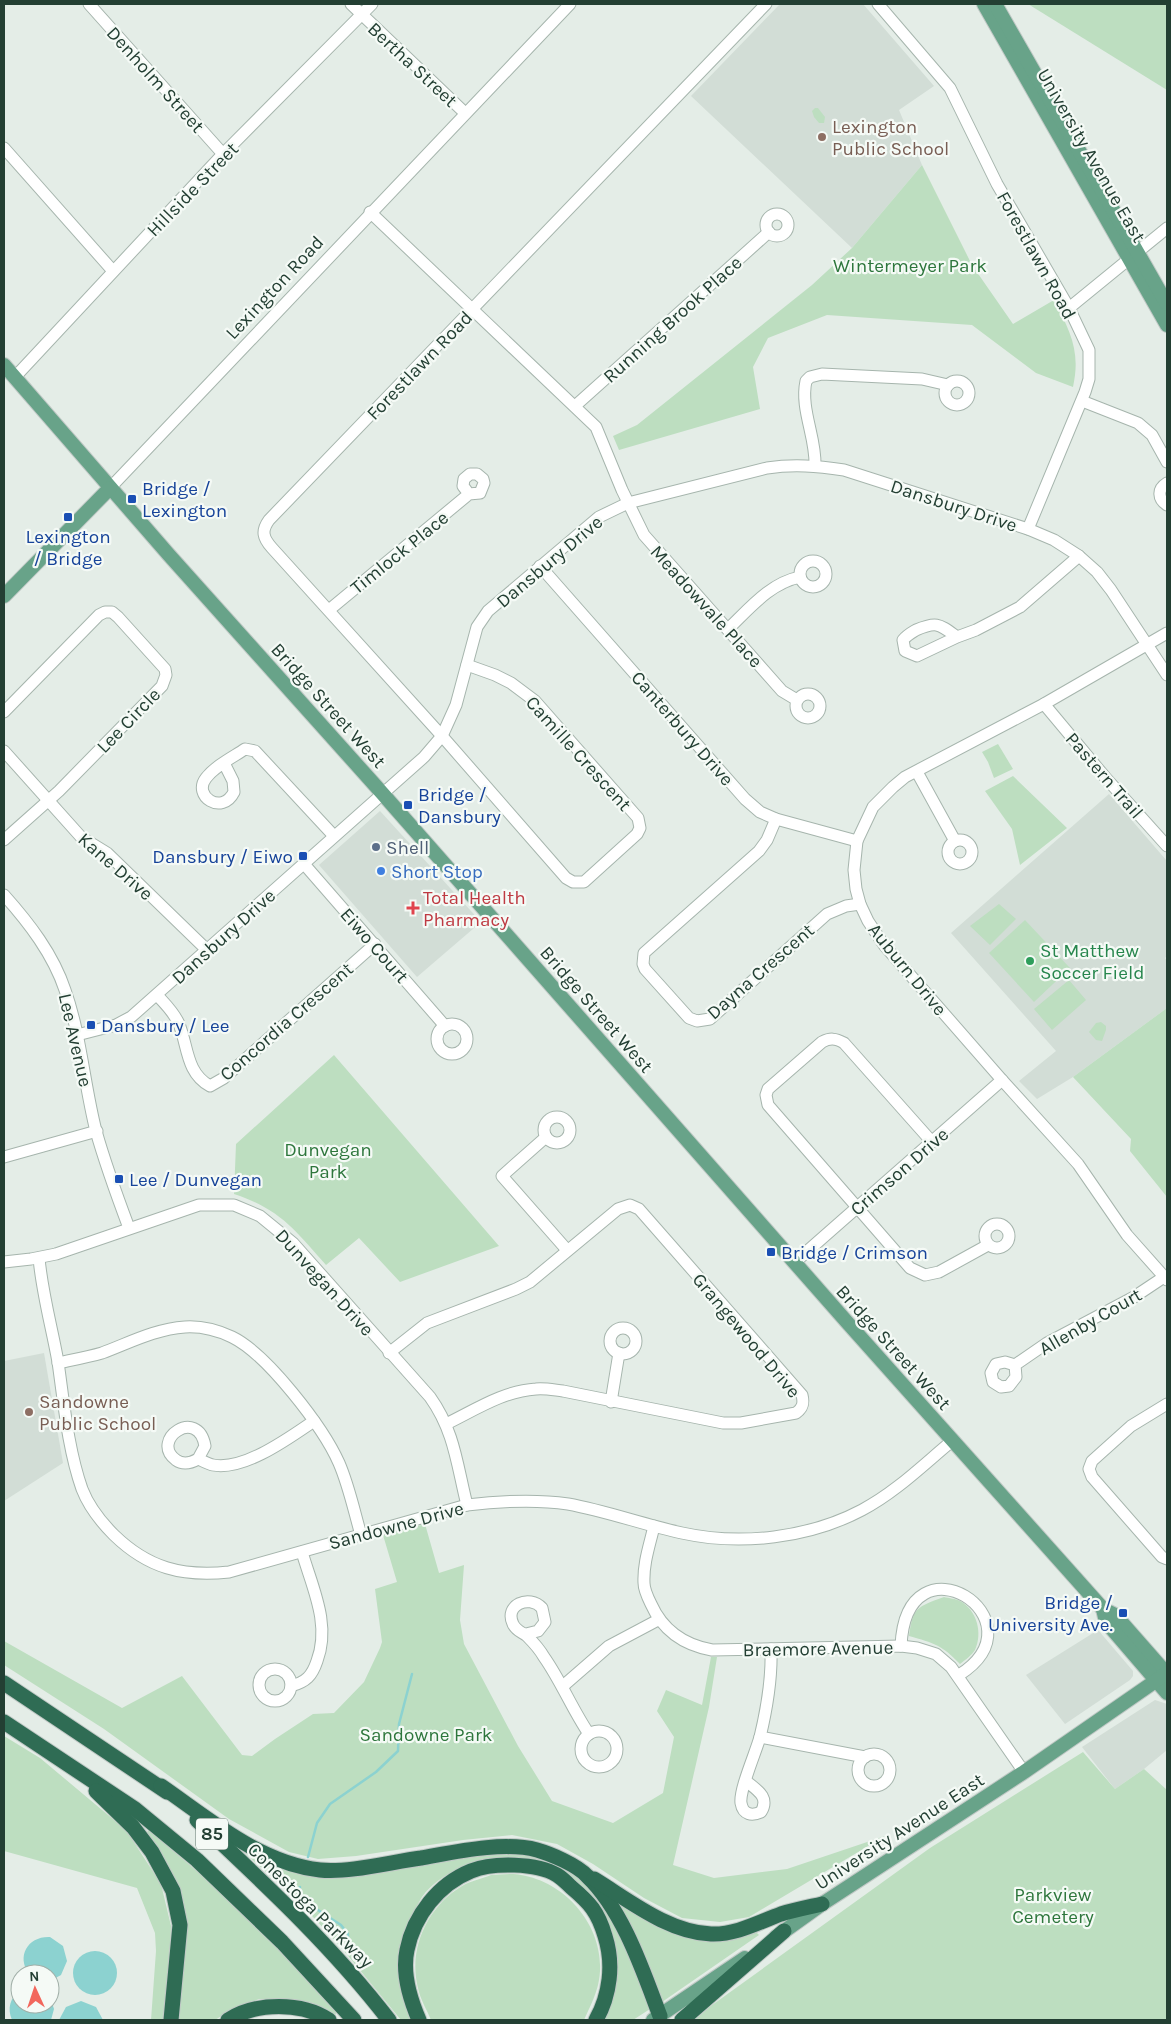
<svg xmlns="http://www.w3.org/2000/svg" width="1171" height="2024" font-family="Karla,sans-serif">
<style>
.built{fill:#d2ddd6}
.green{fill:#bddec0}
.water{fill:#8cd2d0}
.lines{fill:none;stroke-linecap:round;stroke-linejoin:round}
.stream{stroke:#8cd2d0;stroke-width:2.5}
.minor-casing{stroke:#a6b5ad;stroke-width:13}
.major-casing{stroke:#c1c9c6;stroke-width:16}
.highway-casing{stroke:#c1c9c6;stroke-width:17}
.minor{stroke:#fff;stroke-width:11}
.major{stroke:#68a389;stroke-width:14}
.highway{stroke:#2f6c54;stroke-width:15}
.education-dot{fill:#8d6e63;stroke:#f5faf6;stroke-width:2}
.transit-dot{fill:#1a4fb4;stroke:#f5faf6;stroke-width:2}
.service-dot{fill:#5c6f8a;stroke:#f5faf6;stroke-width:2}
.shop-dot{fill:#3f7fe0;stroke:#f5faf6;stroke-width:2}
.health-dot{fill:#e0444e;stroke:#f5faf6;stroke-width:2}
.leisure-dot{fill:#2e9e5b;stroke:#f5faf6;stroke-width:2}
.labels{text-anchor:middle;stroke-width:4.5;stroke-linejoin:round;paint-order:stroke}
.shield{fill:#f5faf6;stroke:#62776e;stroke-width:1}
.shield-label{font-size:18px;font-weight:bold;fill:#233f33}
.street-label{font-size:19px;fill:#233f33;stroke:#f5faf6}
.education-label{font-size:19px;fill:#785e54;stroke:#f5faf6;text-anchor:start}
.park-label{font-size:19px;fill:#2d763c;stroke:#f5faf6}
.transit-label{font-size:19px;fill:#164399;stroke:#f5faf6;text-anchor:start}
.service-label{font-size:19px;fill:#4e5e75;stroke:#f5faf6;text-anchor:start}
.shop-label{font-size:19px;fill:#366cbe;stroke:#f5faf6;text-anchor:start}
.health-label{font-size:19px;fill:#be3a42;stroke:#f5faf6;text-anchor:start}
.leisure-label{font-size:19px;fill:#27864d;stroke:#f5faf6;text-anchor:start}
</style>
<rect width="100%" height="100%" fill="#e4ede7"/>
<g class="built">
<polygon points="780,4 863,4 934,86 899,110 922,165 852,248 691,96"/>
<polygon points="1109,794 1167,861 1167,956 1165,958 1167,961 1167,1008 1073,1077 1037,1099 1019,1081 1056,1051 951,933"/>
<polygon points="380,811 481,922 417,977 319,865"/>
<polygon points="44,1353 63,1463 4,1501 4,1361"/>
<polygon points="1098,1630 1133,1671 1133,1676 1130,1680 1065,1724 1026,1675"/>
<polygon points="1155,1700 1167,1704 1167,1750 1144,1769 1115,1789 1082,1747"/>
</g>
<g class="green">
<polygon points="1028,4 1167,4 1167,90"/>
<polygon points="815,108 818,108 825,117 824,123 819,123 814,117 812,111"/>
<path d="M922,165l50,100 41,59 41,-24c16,31 27,51 19,87l-37,-14 -64,-48 -145,-10 -59,23 -15,29 7,42 -141,41 -6,-14 24,-11 175,-140 40,-37z"/>
<polygon points="998,744 1013,769 994,778 988,762 982,752"/>
<polygon points="1013,776 1067,828 1020,865 1012,829 985,791"/>
<polygon points="999,904 1016,919 990,945 970,926"/>
<polygon points="1025,920 1070,968 1034,1002 989,953"/>
<polygon points="1069,980 1086,1000 1052,1030 1034,1009"/>
<polygon points="1167,1008 1167,1197 1130,1151 1131,1139 1073,1077"/>
<polygon points="1101,1022 1106,1026 1106,1030 1102,1041 1096,1040 1089,1032 1096,1023"/>
<path d="M334,1055l165,191 -99,36 -41,-44 -33,27c-31,-35 -46,-56 -92,-71l2,-50z"/>
<polygon points="425,1524 439,1573 464,1565 460,1620 464,1644 518,1746 552,1801 613,1823 663,1793 674,1737 657,1711 666,1690 702,1705 711,1657 717,1657 709,1707 673,1865 714,1878 787,1869 885,1836 749,1917 720,1922 682,1918 644,1898 593,1864 557,1844 512,1835 463,1840 356,1856 318,1859 289,1852 229,1819 104,1729 4,1665 4,1641 122,1708 182,1676 242,1755 252,1756 275,1739 313,1714 334,1713 364,1682 380,1648 382,1642 375,1589 397,1582 383,1535"/>
<path d="M944,1597c5,1 12,2 16,4 17,9 23,32 15,49 -3,5 -10,10 -15,14 -18,-19 -26,-21 -51,-28 4,-29 8,-29 35,-39z"/>
<polygon points="4,1736 40,1758 126,1830 161,1884 171,1926 170,1962 163,2020 151,2020 156,1951 155,1933 137,1888 4,1851"/>
<polygon points="1083,1752 1115,1789 1144,1769 1167,1790 1167,2020 695,2020 708,2008 930,1848"/>
<polygon points="149,1830 220,1891 279,1949 337,2012 335,2015 293,1999 259,1999 231,2010 215,2020 175,2020 184,1918 145,1834"/>
<path d="M246,1849l58,24 182,-21 30,-1 42,9 45,41 18,33 29,75 -17,11h-31l6,-93c-9,-10 -52,-59 -60,-63 -40,-15 -100,-2 -126,33 -4,6 -7,14 -11,20 -7,14 -14,32 -13,48 1,19 6,37 13,55h-10l-61,-74 -39,-42 -57,-52z"/>
<path d="M491,1875c9,0 21,-2 30,0 49,8 89,59 77,110 -3,12 -9,24 -14,35h-153c-4,-10 -11,-21 -13,-32 -10,-39 9,-81 44,-102 8,-5 19,-7 29,-11z"/>
<polygon points="616,1900 681,1934 755,1931 759,1935 662,2002"/>
</g>
<g class="water">
<path d="M50,1937l13,9 4,15 -6,14 -11,6v-7h-21c-13,-18 -1,-38 21,-37z"/>
<circle cx="95" cy="1973" r="22"/>
<path d="M20,1991v13h30v-7l4,12 -3,11h-39c-5,-12 -2,-22 8,-29z"/>
<polygon points="81,2001 96,2007 103,2020 59,2020 66,2007"/>
</g>
<g class="lines">
<g class="stream">
<polyline points="308,1857 317,1823 330,1804 376,1772 398,1751 399,1724 412,1674"/>
<polyline points="300,1887 299,1893 301,1899 341,1925 348,1934 348,1943"/>
</g>
<defs>
<g id="minor">
<polyline points="89,4 223,154"/>
<polyline points="351,4 465,113"/>
<polyline points="878,4 950,88 997,184 1069,308 1089,350 1089,379 1085,392 1028,529"/>
<polyline points="4,148 113,271"/>
<polyline points="370,212 596,427 622,490 644,535 782,691 797,700"/>
<circle cx="777" cy="225" r="11"/>
<polyline points="1069,308 1167,228"/>
<polyline points="15,377 223,154 372,4"/>
<circle cx="957" cy="393" r="12"/>
<polyline points="1082,401 1138,423 1152,435 1167,462"/>
<polyline points="575,406 769,232"/>
<path d="M815,465c1,-28 -15,-56 -9,-84l4,-4 12,-3 100,5 26,6"/>
<path d="M1167,483c-10,6 -9,16 0,22"/>
<polyline points="110,488 570,4"/>
<circle cx="813" cy="574" r="13"/>
<polyline points="540,566 745,799 760,812 776,819 857,841"/>
<polyline points="329,610 469,494 480,493 484,483 483,479 477,474 470,474 464,479 463,486 469,494"/>
<path d="M728,629c21,-20 42,-46 72,-52"/>
<polyline points="1167,633 1044,704 905,777 893,787 873,807 857,841 854,870 856,889 860,904 868,921 884,945 1002,1080 1078,1164 1127,1235 1167,1280"/>
<path d="M957,637c-18,-13 -20,-16 -41,-7 -5,3 -9,5 -13,10l2,11 12,5 40,-19 19,-7 44,-23 59,-51"/>
<path d="M467,665l28,10 16,8 24,18 103,117 2,10 -3,6 -53,48h-11l-7,-4 -124,-142 -170,-188c-9,-10 -11,-17 -3,-28l497,-516"/>
<circle cx="808" cy="706" r="12"/>
<polyline points="1044,704 1105,777 1167,846"/>
<polyline points="4,712 99,615 105,612 112,612 118,617 165,669 166,675 162,686 59,791 4,840"/>
<polyline points="4,751 81,837 107,853 207,950"/>
<path d="M224,763l9,18 1,11c-12,24 -42,4 -28,-14 9,-12 27,-21 39,-29l10,2 79,85"/>
<polyline points="917,772 955,841"/>
<polyline points="776,819 767,840 759,851 644,953 643,964 645,969 689,1018 697,1021 710,1019 827,914 846,906 860,904"/>
<circle cx="960" cy="852" r="12"/>
<polyline points="304,864 445,1026"/>
<path d="M4,895c25,28 49,59 61,95 16,45 19,94 31,141 9,32 21,65 33,97"/>
<path d="M157,995c8,9 17,17 22,29 9,22 7,49 31,62l14,-8 151,-134"/>
<circle cx="452" cy="1039" r="15"/>
<path d="M77,1035l39,-10 15,-8 293,-260 18,-21 14,-31 21,-78 11,-16 111,-94 29,-14 139,-35c27,-4 50,-2 77,2l184,59 26,11 25,16 18,16 14,18 56,85"/>
<circle cx="557" cy="1130" r="13"/>
<polyline points="546,1137 502,1176 567,1250"/>
<path d="M932,1142l-88,-99c-9,-5 -14,-5 -22,-1l-54,47 -2,6 2,10 142,163 15,7 14,-3 49,-27"/>
<polyline points="4,1157 97,1131"/>
<circle cx="997" cy="1236" r="12"/>
<path d="M39,1258c3,35 13,70 19,104 6,42 10,87 24,127 7,18 19,33 32,46 34,33 68,42 115,37l238,-67c34,-4 67,-6 101,-1 39,7 76,21 114,29 59,13 127,5 180,-23 34,-18 61,-45 90,-69"/>
<path d="M4,1262l27,-3 25,-5 143,-49h35l26,11 33,27 137,154c25,35 27,69 37,108"/>
<polyline points="795,1262 1002,1080"/>
<circle cx="623" cy="1341" r="13"/>
<path d="M389,1353l38,-30 89,-34 14,-7 88,-73 12,-4 9,4 163,186c2,8 1,13 -6,18l-55,10h-18l-160,-32c-9,-1 -19,-3 -27,-2 -33,2 -61,21 -90,35"/>
<path d="M58,1363c14,-3 30,-6 44,-10 27,-10 53,-24 83,-26 16,-1 32,3 47,10 35,17 91,90 107,126 10,23 15,48 22,72"/>
<polyline points="1015,1365 1016,1377 1009,1386 1001,1387 993,1382 991,1373 996,1364 1005,1362 1015,1365 1047,1343 1134,1297 1164,1277"/>
<polyline points="611,1402 619,1353"/>
<polyline points="1167,1404 1131,1426 1092,1461 1089,1469 1092,1477 1162,1557 1167,1559"/>
<path d="M198,1459l7,-13c-7,-40 -56,-6 -29,14 7,5 15,3 22,-1 5,2 10,5 15,6 31,6 76,-27 101,-44"/>
<path d="M654,1526c-4,18 -11,37 -10,57 0,7 4,15 7,21 12,27 33,41 61,46l189,-4 16,2 19,6 15,13 73,105"/>
<path d="M526,1634l12,-3 7,-9 -3,-14c-13,-14 -38,-3 -29,16 3,7 9,8 14,12 6,6 13,14 17,21 17,24 28,52 45,77"/>
<path d="M901,1646c5,-116 146,-27 58,29"/>
<circle cx="275" cy="1685" r="16"/>
<path d="M291,1686c15,-4 21,-10 26,-25 14,-37 -5,-74 -15,-109"/>
<polyline points="563,1686 609,1646 658,1620"/>
<circle cx="599" cy="1749" r="18"/>
<polyline points="760,1737 865,1757"/>
<circle cx="874" cy="1770" r="16"/>
<path d="M746,1781c11,9 24,16 15,31 -9,4 -18,3 -20,-9 -2,-13 15,-51 19,-66 7,-29 12,-58 11,-88"/>
</g>
<g id="major">
<polyline points="984,4 1167,325"/>
<polyline points="995,4 1167,304"/>
<polyline points="4,365 169,555 382,793 846,1321 1103,1609 1115,1615 1167,1674"/>
<polyline points="4,596 110,488"/>
<polyline points="1103,1609 1106,1622 1167,1693"/>
<polyline points="776,1937 822,1904 1024,1772 1167,1673"/>
<polyline points="653,2020 745,1958"/>
</g>
<g id="highway">
<polyline points="4,1683 167,1792"/>
<polyline points="4,1722 135,1809 197,1860 282,1942 354,2020"/>
<path d="M161,1786c48,33 98,77 159,84 29,3 71,-8 101,-12 34,-6 82,-17 116,-8 14,4 40,15 50,26 36,34 56,95 73,140"/>
<polyline points="96,1791 133,1827 152,1852 173,1891 180,1925 171,2020"/>
<path d="M197,1820c68,64 135,126 192,200"/>
<path d="M594,1879c36,22 74,53 117,55 25,1 48,-12 70,-20 13,-4 28,-7 41,-10"/>
<path d="M228,2020c28,-18 74,-18 101,0"/>
<path d="M419,2020c-9,-21 -17,-47 -12,-70 7,-35 32,-66 64,-79 22,-9 66,-8 86,4 5,3 10,8 14,12 19,16 27,25 34,49 9,28 5,59 -9,84"/>
<polyline points="682,2020 784,1931"/>
</g>
</defs>
<use href="#minor" class="minor-casing"/>
<use href="#major" class="major-casing"/>
<use href="#highway" class="highway-casing"/>
<use href="#minor" class="minor"/>
<use href="#major" class="major"/>
<use href="#highway" class="highway"/>
</g>
<g class="education-dot">
<circle cx="822" cy="137" r="5"/>
<circle cx="29" cy="1412" r="5"/>
</g>
<g class="transit-dot">
<rect x="127" y="494" width="10" height="10" rx="2.5"/>
<rect x="63" y="512" width="10" height="10" rx="2.5"/>
<rect x="403" y="800" width="10" height="10" rx="2.5"/>
<rect x="298" y="851" width="10" height="10" rx="2.5"/>
<rect x="86" y="1020" width="10" height="10" rx="2.5"/>
<rect x="114" y="1174" width="10" height="10" rx="2.5"/>
<rect x="766" y="1247" width="10" height="10" rx="2.5"/>
<rect x="1118" y="1608" width="10" height="10" rx="2.5"/>
</g>
<circle class="service-dot" cx="376" cy="847" r="5"/>
<circle class="shop-dot" cx="381" cy="871" r="5"/>
<path class="health-dot" d="M410.5 900.5h5v5h5v5h-5v5h-5v-5h-5v-5h5z"/>
<circle class="leisure-dot" cx="1030" cy="961" r="5"/>
<g class="labels">
<rect class="shield" x="196" y="1818.5" width="32" height="31" rx="4"/>
<g class="shield-label">
<text x="212" y="1840">85</text>
</g>
<g class="street-label">
<text transform="translate(413 64) rotate(43)" y="7">Bertha Street</text>
<text transform="translate(156 79) rotate(48)" y="7">Denholm Street</text>
<text transform="translate(1092 155) rotate(60)" y="7">University Avenue East</text>
<text transform="translate(192 189) rotate(-46)" y="7">Hillside Street</text>
<text transform="translate(1037 255) rotate(61)" y="7">Forestlawn Road</text>
<text transform="translate(274 287) rotate(-47)" y="7">Lexington Road</text>
<text transform="translate(672 319) rotate(-42)" y="7">Running Brook Place</text>
<text transform="translate(419 365) rotate(-46)" y="7">Forestlawn Road</text>
<text transform="translate(954 505) rotate(18)" y="7">Dansbury Drive</text>
<text transform="translate(399 552) rotate(-39)" y="7">Timlock Place</text>
<text transform="translate(549 561) rotate(-40)" y="7">Dansbury Drive</text>
<text transform="translate(707 606) rotate(48)" y="7">Meadowvale Place</text>
<text transform="translate(329 705) rotate(48)" y="7">Bridge Street West</text>
<text transform="translate(128 720) rotate(-46)" y="7">Lee Circle</text>
<text transform="translate(683 728) rotate(49)" y="7">Canterbury Drive</text>
<text transform="translate(579 753) rotate(48)" y="7">Camille Crescent</text>
<text transform="translate(1105 775) rotate(49)" y="7">Pastern Trail</text>
<text transform="translate(116 866) rotate(41)" y="7">Kane Drive</text>
<text transform="translate(223 936) rotate(-42)" y="7">Dansbury Drive</text>
<text transform="translate(375 945) rotate(49)" y="7">Eiwo Court</text>
<text transform="translate(908 969) rotate(51)" y="7">Auburn Drive</text>
<text transform="translate(760 971) rotate(-41)" y="7">Dayna Crescent</text>
<text transform="translate(597 1009) rotate(49)" y="7">Bridge Street West</text>
<text transform="translate(286 1021) rotate(-41)" y="7">Concordia Crescent</text>
<text transform="translate(76 1040) rotate(77)" y="7">Lee Avenue</text>
<text transform="translate(899 1171) rotate(-41)" y="7">Crimson Drive</text>
<text transform="translate(325 1282) rotate(48)" y="7">Dunvegan Drive</text>
<text transform="translate(1090 1321) rotate(-30)" y="7">Allenby Court</text>
<text transform="translate(747 1335) rotate(50)" y="7">Grangewood Drive</text>
<text transform="translate(894 1347) rotate(48)" y="7">Bridge Street West</text>
<text transform="translate(396 1525) rotate(-15)" y="7">Sandowne Drive</text>
<text transform="translate(818 1648) rotate(-1)" y="7">Braemore Avenue</text>
<text transform="translate(899 1831) rotate(-33)" y="7">University Avenue East</text>
<text transform="translate(311 1905) rotate(45)" y="7">Conestoga Parkway</text>
</g>
<g class="education-label">
<text x="832" y="133">Lexington<tspan x="832" dy="22">Public School</tspan></text>
<text x="39" y="1408">Sandowne<tspan x="39" dy="22">Public School</tspan></text>
</g>
<g class="park-label">
<text x="910" y="272">Wintermeyer Park</text>
<text x="328" y="1156">Dunvegan<tspan x="328" dy="22">Park</tspan></text>
<text x="426" y="1741">Sandowne Park</text>
<text x="1053" y="1901">Parkview<tspan x="1053" dy="22">Cemetery</tspan></text>
</g>
<g class="transit-label">
<text x="142" y="495">Bridge /<tspan x="142" dy="22">Lexington</tspan></text>
<text x="68" y="543" text-anchor="middle">Lexington<tspan x="68" dy="22">/ Bridge</tspan></text>
<text x="418" y="801">Bridge /<tspan x="418" dy="22">Dansbury</tspan></text>
<text x="293" y="863" text-anchor="end">Dansbury / Eiwo</text>
<text x="101" y="1032">Dansbury / Lee</text>
<text x="129" y="1186">Lee / Dunvegan</text>
<text x="781" y="1259">Bridge / Crimson</text>
<text x="1113" y="1609" text-anchor="end">Bridge /<tspan x="1113" dy="22">University Ave.</tspan></text>
</g>
<g class="service-label">
<text x="386" y="854">Shell</text>
</g>
<g class="shop-label">
<text x="391" y="878">Short Stop</text>
</g>
<g class="health-label">
<text x="423" y="904">Total Health<tspan x="423" dy="22">Pharmacy</tspan></text>
</g>
<g class="leisure-label">
<text x="1040" y="957">St Matthew<tspan x="1040" dy="22">Soccer Field</tspan></text>
</g>
</g>
<rect width="1171" height="2024" fill="none" stroke="#233f33" stroke-width="10"/>
<g transform="translate(35 1989) rotate(357)"><circle r="24" fill="#f5faf6" stroke="#a1afa8"/>
<path d="M0-4L9 19L0 12L-9 19Z" fill="#f2675d"/>
<text y="-8" font-size="14" font-weight="bold" text-anchor="middle" fill="#233f33">N</text>
</g>
</svg>
